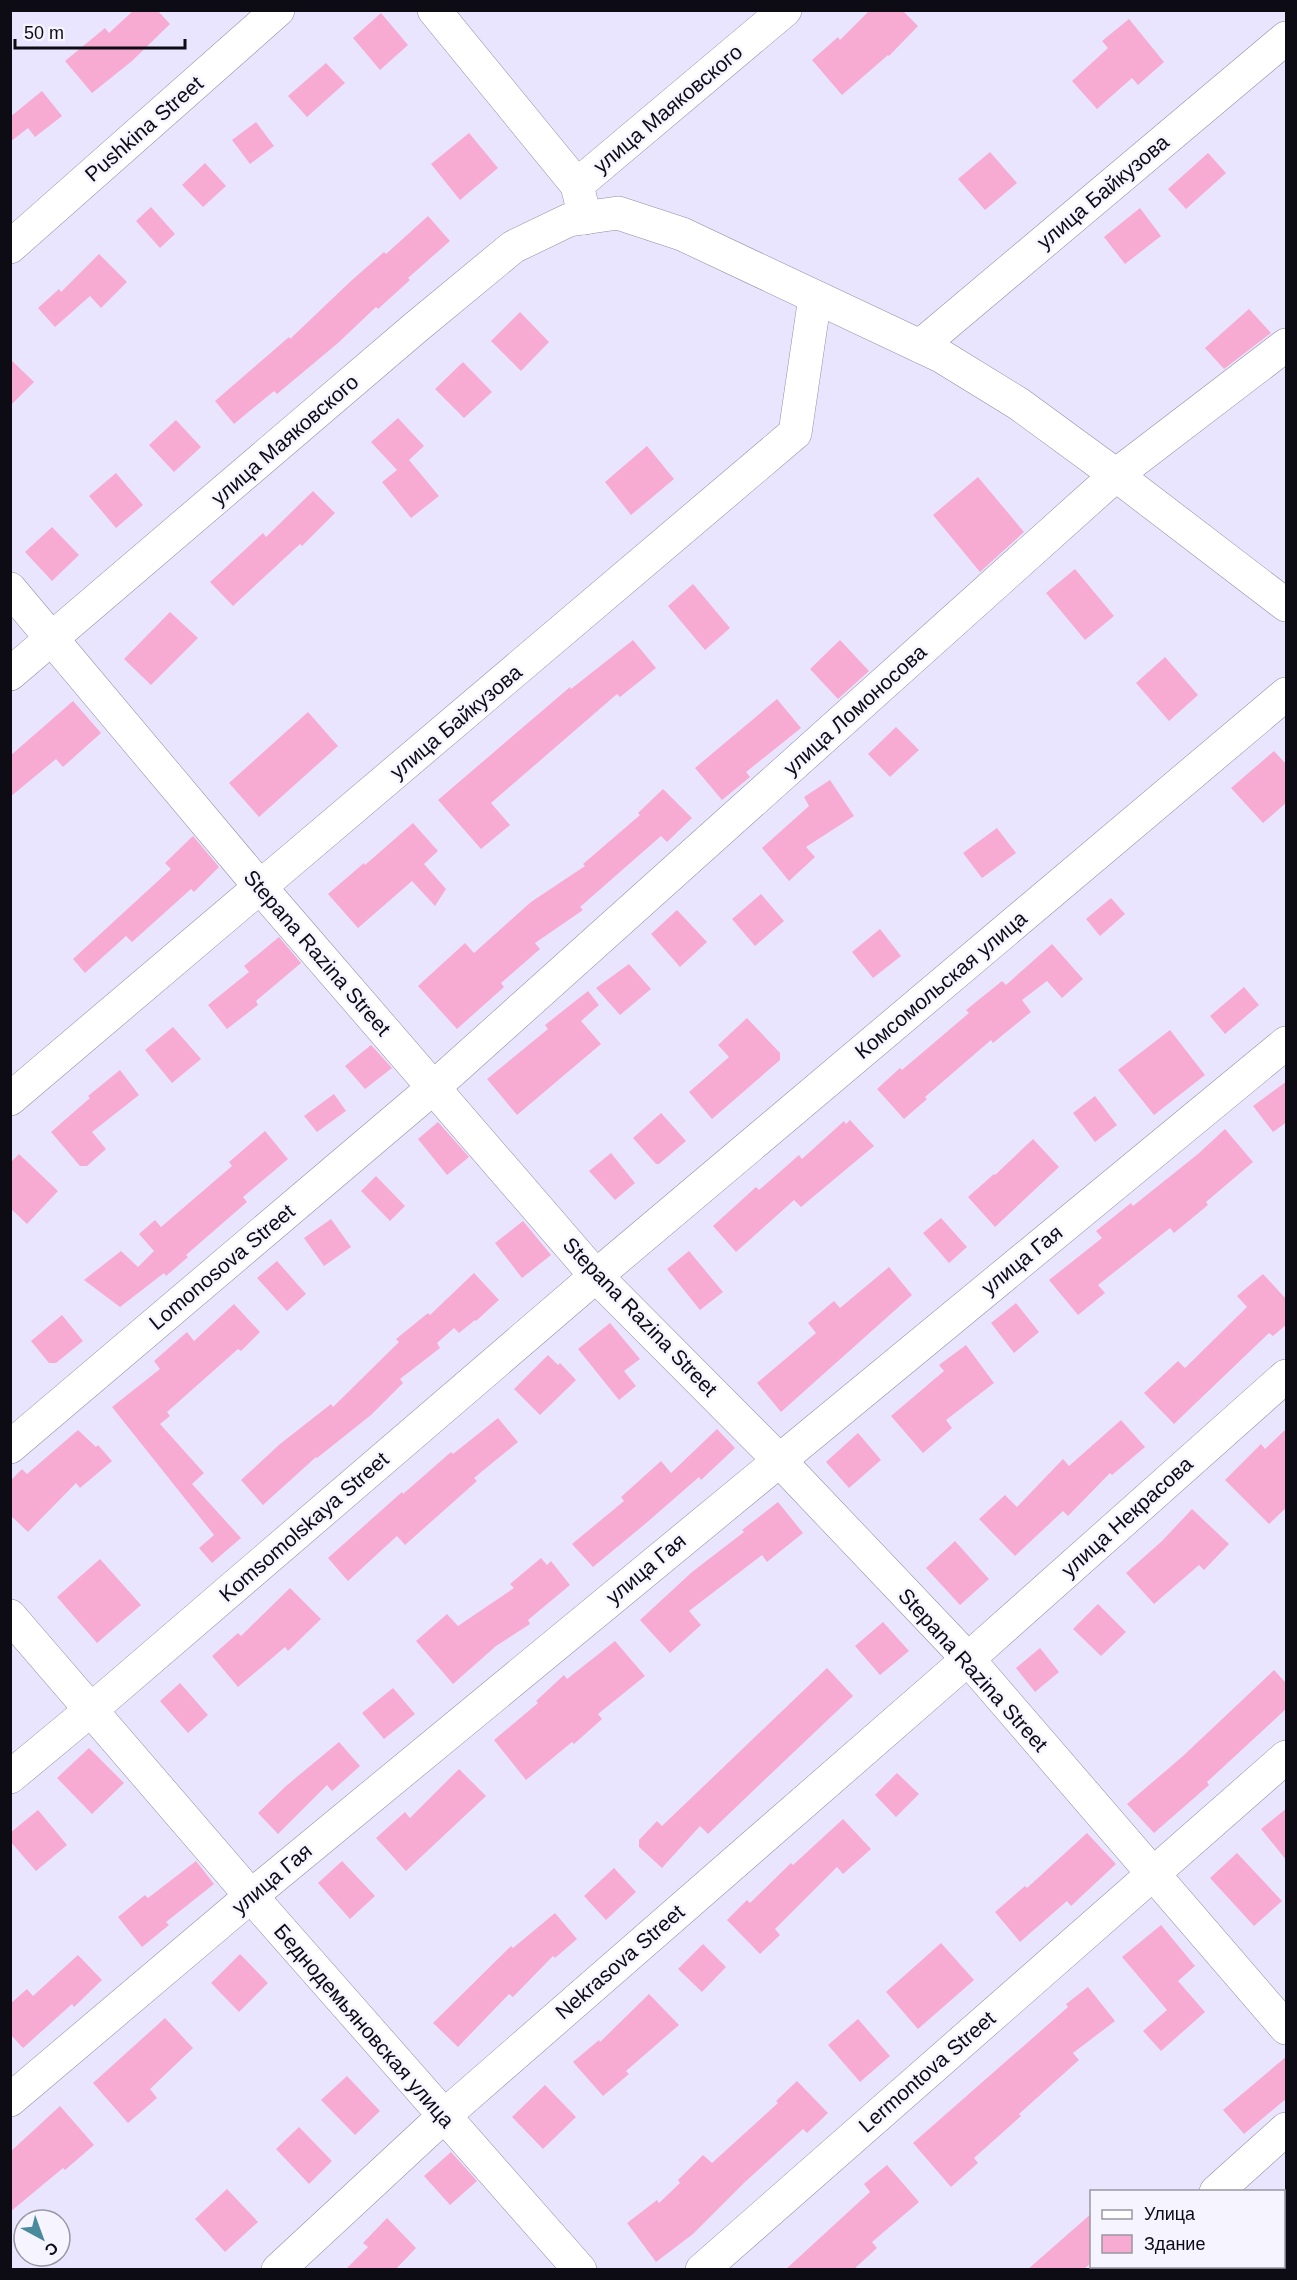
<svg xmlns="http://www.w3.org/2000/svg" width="1297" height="2280" font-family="Arial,sans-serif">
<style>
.building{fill:#f8abd2}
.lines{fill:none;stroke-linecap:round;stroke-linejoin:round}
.minor-casing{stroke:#918da4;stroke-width:34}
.minor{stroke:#fff;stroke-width:33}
.labels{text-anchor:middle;stroke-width:5;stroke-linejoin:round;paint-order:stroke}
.street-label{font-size:21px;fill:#0d0b13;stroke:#f6f5ff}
</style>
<rect width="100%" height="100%" fill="#e9e5fe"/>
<g class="building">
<polygon points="134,10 157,10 170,24 132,61 92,93 65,61 105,28 109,33"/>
<polygon points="870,10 902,10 918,26 889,56 888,55 842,95 812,60 838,37 840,40"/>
<polygon points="381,13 408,45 380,70 353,38"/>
<polygon points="1129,19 1164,62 1138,85 1132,78 1097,109 1072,81 1108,48 1102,41"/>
<polygon points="326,63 345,83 307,117 288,96"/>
<polygon points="42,91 62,116 35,137 28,128 10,142 10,117"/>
<polygon points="256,122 274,146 250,164 232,140"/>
<polygon points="469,133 498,168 460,200 431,164"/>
<polygon points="990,152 1017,183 985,210 958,179"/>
<polygon points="1208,153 1226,173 1186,209 1168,189"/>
<polygon points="205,163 226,186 203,207 182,185"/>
<polygon points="151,207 175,234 160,248 136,221"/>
<polygon points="1140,208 1161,236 1125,264 1104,237"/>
<polygon points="428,216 450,241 408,278 410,280 378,309 376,307 338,343 277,394 274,391 234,424 215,401 289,337 290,339 352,280 384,252 386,254"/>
<polygon points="99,254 127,282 101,308 90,296 55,327 38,308 59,289 61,292"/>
<polygon points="1249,309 1271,333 1224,369 1205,348"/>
<polygon points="520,312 549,342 521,371 491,341"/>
<polygon points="10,359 34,382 10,406"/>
<polygon points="463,362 492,392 464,418 435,389"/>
<polygon points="398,418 424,446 409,460 439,496 411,518 382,482 397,470 371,442"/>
<polygon points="176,420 201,447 174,472 149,445"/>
<polygon points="647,446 674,479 631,515 605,482"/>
<polygon points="116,473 143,505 116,528 89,496"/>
<polygon points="978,477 1024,532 980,572 933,515"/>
<polygon points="313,491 335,513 302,546 300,544 233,606 210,582 263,533 266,537"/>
<polygon points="52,527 79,555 52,581 25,552"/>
<polygon points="1075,569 1114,616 1085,640 1046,593"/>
<polygon points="693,584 730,628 705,650 668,606"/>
<polygon points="170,612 198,638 151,685 124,659"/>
<polygon points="633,640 656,668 620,697 617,694 491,803 510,825 481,849 438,800 570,687 571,689"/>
<polygon points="840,640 869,671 838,699 810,669"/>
<polygon points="1165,657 1198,695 1169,721 1136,683"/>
<polygon points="777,699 801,728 746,772 750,777 722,800 695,768"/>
<polygon points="73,701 101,733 63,767 56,759 10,797 10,756"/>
<polygon points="308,712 338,746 259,817 229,783"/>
<polygon points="896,727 919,750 890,777 868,754"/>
<polygon points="1274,751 1287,765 1287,802 1263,823 1231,788"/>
<polygon points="830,780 854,816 806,847 815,857 789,881 762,848 809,806 804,797"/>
<polygon points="663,789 692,818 667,842 661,836 580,907 583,910 535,943 540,949 501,983 504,987 457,1029 418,986 465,943 474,953 531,902 585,866 583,864 640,815 638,813"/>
<polygon points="413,823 438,851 424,864 446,889 435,906 412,881 358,928 328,894 364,863 365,865"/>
<polygon points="997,828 1016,853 982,878 963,853"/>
<polygon points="193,836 219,867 194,892 191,889 132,942 126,936 85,973 73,959 171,869 165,863"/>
<polygon points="761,894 784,921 755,946 732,919"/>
<polygon points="1111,898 1125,914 1100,936 1086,919"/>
<polygon points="677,910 707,942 680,967 651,934"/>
<polygon points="880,929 901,956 873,978 852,952"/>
<polygon points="279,937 301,963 256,1001 258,1005 227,1029 208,1005 249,972 244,966"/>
<polygon points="1052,944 1083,979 1062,998 1047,981 1022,1000 1031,1012 993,1043 991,1040 925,1097 927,1099 904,1119 877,1089 900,1068 902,1070 969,1013 966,1010 1002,981 1006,985"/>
<polygon points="629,964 651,989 620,1015 596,988"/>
<polygon points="1244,987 1259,1005 1225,1034 1210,1016"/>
<polygon points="588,991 599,1005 581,1021 601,1044 517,1115 487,1079 548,1029 545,1025"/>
<polygon points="747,1018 780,1053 780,1060 712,1119 689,1092 729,1057 718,1045"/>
<polygon points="173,1027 201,1059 172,1083 145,1050"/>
<polygon points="1170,1030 1205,1075 1154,1115 1118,1070"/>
<polygon points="371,1045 392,1068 365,1089 345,1066"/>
<polygon points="120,1070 139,1095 92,1132 106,1149 87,1166 80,1166 51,1132 90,1098 88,1096"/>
<polygon points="1287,1081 1287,1122 1273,1132 1253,1106"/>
<polygon points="334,1094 346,1111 317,1132 304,1116"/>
<polygon points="1095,1096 1117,1125 1095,1142 1073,1113"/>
<polygon points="661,1113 686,1141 659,1164 656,1164 633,1138"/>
<polygon points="850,1120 874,1146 801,1207 794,1200 736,1252 713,1226 756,1187 759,1190 799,1155 802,1159 844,1121 846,1124"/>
<polygon points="438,1122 469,1157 447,1175 418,1139"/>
<polygon points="1225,1129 1253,1162 1206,1202 1208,1205 1174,1233 1170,1228 1098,1285 1105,1293 1078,1315 1049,1280 1102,1238 1096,1231 1131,1203 1133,1206 1198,1154"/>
<polygon points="265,1131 288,1159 243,1197 247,1202 186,1255 188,1257 166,1276 164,1273 120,1307 84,1280 121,1251 138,1267 154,1251 139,1234 155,1220 161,1227 232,1166 229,1162"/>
<polygon points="1033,1139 1059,1167 995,1227 968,1197 994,1174 995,1175"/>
<polygon points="611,1153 635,1183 615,1200 589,1171"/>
<polygon points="19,1154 58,1191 27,1224 10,1208 10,1163"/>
<polygon points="376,1176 405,1206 390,1221 361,1191"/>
<polygon points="941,1218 967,1247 949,1263 923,1233"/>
<polygon points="331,1219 351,1247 324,1266 304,1238"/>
<polygon points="523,1221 551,1255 522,1278 495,1243"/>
<polygon points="689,1251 723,1292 700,1310 667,1269"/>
<polygon points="277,1261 306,1294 287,1311 257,1278"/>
<polygon points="889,1267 912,1295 781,1412 757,1383 816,1333 808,1323 834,1301 840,1308"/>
<polygon points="474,1273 499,1300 476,1321 475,1320 459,1333 454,1328 437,1343 440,1348 400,1379 403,1383 371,1415 317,1458 316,1457 263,1505 241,1480 280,1444 331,1404 333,1407 399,1342 396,1339 428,1313 430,1315"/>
<polygon points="1263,1274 1287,1300 1287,1324 1273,1336 1269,1333 1174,1424 1144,1393 1178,1361 1185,1368 1247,1307 1237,1296"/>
<polygon points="1016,1303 1039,1332 1014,1353 991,1323"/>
<polygon points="234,1304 260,1332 241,1351 238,1349 167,1412 170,1416 160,1424 204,1473 192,1484 241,1538 212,1563 199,1548 214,1535 112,1407 160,1369 154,1361 187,1332 194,1341"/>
<polygon points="62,1315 83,1341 56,1363 49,1363 31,1341"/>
<polygon points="610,1323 640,1359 624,1371 636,1386 619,1400 578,1349"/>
<polygon points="966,1345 994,1383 946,1420 952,1428 923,1453 891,1416 944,1371 939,1365"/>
<polygon points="548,1355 558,1365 560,1363 576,1380 540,1415 514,1389"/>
<polygon points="498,1418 518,1442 474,1478 477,1481 405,1545 397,1536 348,1581 328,1558 402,1492 403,1494 451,1452 453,1454"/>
<polygon points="1121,1420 1145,1447 1112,1475 1110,1473 1068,1516 1063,1511 1015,1556 979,1519 1005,1495 1017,1507 1063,1459 1069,1466"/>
<polygon points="1287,1428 1287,1507 1269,1524 1225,1480 1261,1444 1265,1449"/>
<polygon points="717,1429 735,1448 701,1480 699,1477 645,1524 593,1567 572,1544 624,1501 621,1497 661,1461 671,1473"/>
<polygon points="78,1430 96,1447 98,1445 112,1461 80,1488 76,1483 28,1532 10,1515 10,1481 22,1469 27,1474"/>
<polygon points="858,1433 881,1460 849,1488 826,1462"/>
<polygon points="778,1502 803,1533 767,1562 762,1555 689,1611 701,1625 670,1653 640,1620 692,1572 744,1532 742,1530"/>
<polygon points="1192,1509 1229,1544 1204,1570 1199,1565 1154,1604 1126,1573 1162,1541"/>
<polygon points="955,1541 989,1579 960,1605 926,1568"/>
<polygon points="541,1558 547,1565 551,1561 570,1585 528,1620 530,1624 496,1646 453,1684 416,1641 447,1614 458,1626 514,1588 510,1584"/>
<polygon points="100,1559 141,1605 97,1643 57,1597"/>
<polygon points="290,1588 321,1619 288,1651 285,1647 238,1687 212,1656 238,1633 241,1636"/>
<polygon points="1098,1604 1126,1632 1101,1656 1073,1629"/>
<polygon points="883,1622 909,1651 880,1675 855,1646"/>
<polygon points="615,1641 645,1676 598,1714 602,1719 574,1744 572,1742 526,1780 494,1740 538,1703 536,1701 564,1675 567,1679"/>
<polygon points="1040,1648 1059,1672 1035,1692 1016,1668"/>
<polygon points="827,1668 853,1696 757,1787 708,1834 700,1826 662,1868 639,1847 639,1840 657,1821 662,1826"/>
<polygon points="1274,1670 1287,1684 1287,1708 1207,1782 1209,1785 1154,1833 1127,1804 1183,1756"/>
<polygon points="180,1683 208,1715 188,1733 160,1701"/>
<polygon points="393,1688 415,1714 384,1739 362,1713"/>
<polygon points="339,1742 360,1766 332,1791 327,1785 278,1834 258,1813 286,1786"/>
<polygon points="89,1748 124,1783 92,1814 57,1778"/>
<polygon points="459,1769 486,1796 406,1871 376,1838 405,1812 410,1818"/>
<polygon points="897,1773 919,1794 896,1817 875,1795"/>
<polygon points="1287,1808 1287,1861 1261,1829"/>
<polygon points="38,1810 67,1845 36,1871 10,1841 10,1833"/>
<polygon points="843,1819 871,1849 843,1874 837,1867 775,1929 780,1935 760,1954 727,1920 747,1900 750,1903 791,1863 793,1865"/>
<polygon points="1087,1833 1116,1864 1071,1906 1067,1901 1020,1942 995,1912 1025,1886 1027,1888"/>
<polygon points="1237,1853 1282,1901 1254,1926 1210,1878"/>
<polygon points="196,1861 214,1884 166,1922 169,1925 142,1947 118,1917 145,1895 148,1898"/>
<polygon points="342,1861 375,1896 350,1919 318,1883"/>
<polygon points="614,1868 636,1892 606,1920 584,1896"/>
<polygon points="555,1913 577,1939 555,1958 553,1956 513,1997 509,1994 458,2047 433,2023 511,1946 513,1948"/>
<polygon points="1161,1925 1195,1966 1178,1981 1205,2012 1161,2051 1143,2031 1167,2010 1122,1957"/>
<polygon points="941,1943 974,1980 918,2029 886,1992"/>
<polygon points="703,1944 726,1967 702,1992 678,1969"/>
<polygon points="240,1954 268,1983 239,2012 211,1983"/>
<polygon points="78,1955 102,1980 74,2007 72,2004 23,2048 10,2034 10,2004 27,1989 33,1996"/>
<polygon points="1088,1987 1115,2021 1073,2053 1079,2060 1019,2114 1021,2116 974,2158 978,2163 951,2187 913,2143 1068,2007 1066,2004"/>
<polygon points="649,1994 679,2025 626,2071 629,2074 603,2096 573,2062 599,2040 600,2042"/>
<polygon points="165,2018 193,2048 150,2089 157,2098 128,2123 93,2083"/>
<polygon points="858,2019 890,2056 860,2082 828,2045"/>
<polygon points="1287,2056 1287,2098 1244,2134 1223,2110"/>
<polygon points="347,2076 380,2111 355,2135 321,2100"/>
<polygon points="797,2081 828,2113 807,2133 803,2129 745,2182 693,2234 656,2262 627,2223 657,2200 659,2203 680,2183 678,2180 703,2155 712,2163 778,2103 776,2101"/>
<polygon points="545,2085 576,2117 543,2149 512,2117"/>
<polygon points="60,2106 94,2145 65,2170 63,2168 10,2212 10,2152"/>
<polygon points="299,2127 332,2161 309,2184 276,2149"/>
<polygon points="451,2152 477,2181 450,2205 424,2176"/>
<polygon points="887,2165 919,2202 872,2242 877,2248 853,2270 785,2270 870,2192 864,2184"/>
<polygon points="227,2189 258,2222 225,2252 195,2219"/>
<polygon points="1092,2213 1092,2262 1083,2270 1027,2270"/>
<polygon points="387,2218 416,2248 395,2270 345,2270 368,2247 363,2243"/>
</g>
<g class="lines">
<defs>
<g id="minor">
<polyline points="434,10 577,185"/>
<polyline points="585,218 577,185 785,10"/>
<polyline points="10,247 278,10"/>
<polyline points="920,346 1286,38"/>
<polyline points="10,589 261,888 596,1276 778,1459 968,1659 1286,2028"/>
<polyline points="10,674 415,328 513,247 569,220 618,213 682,234 941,356 1019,404 1116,475 1286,605"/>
<polyline points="10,1099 795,433 815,297"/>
<polyline points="10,1447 433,1088 1116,475 1286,345"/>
<polyline points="10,1616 251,1896 580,2270"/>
<polyline points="10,1777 92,1709 596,1276 1286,694"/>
<polyline points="10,2100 251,1896 1286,1043"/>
<polyline points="1216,2192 1286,2129"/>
<polyline points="278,2270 444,2116 968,1659 1286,1376"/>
<polyline points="702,2270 1286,1757"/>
<polyline points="1129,2270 1132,2266"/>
</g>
</defs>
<use href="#minor" class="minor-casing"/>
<use href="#minor" class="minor"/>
</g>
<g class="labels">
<g class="street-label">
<text transform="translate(668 109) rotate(-40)" y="7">улица Маяковского</text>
<text transform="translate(144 129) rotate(-41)" y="7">Pushkina Street</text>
<text transform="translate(1103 192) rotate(-40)" y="7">улица Байкузова</text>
<text transform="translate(285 440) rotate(-41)" y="7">улица Маяковского</text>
<text transform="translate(855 710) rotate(-42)" y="7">улица Ломоносова</text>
<text transform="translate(456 722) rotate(-40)" y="7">улица Байкузова</text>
<text transform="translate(317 953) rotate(49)" y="7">Stepana Razina Street</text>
<text transform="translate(941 985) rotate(-40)" y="7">Комсомольская улица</text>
<text transform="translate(1022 1260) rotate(-39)" y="7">улица Гая</text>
<text transform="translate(222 1267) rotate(-40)" y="7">Lomonosova Street</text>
<text transform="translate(640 1317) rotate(46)" y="7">Stepana Razina Street</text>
<text transform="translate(1127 1517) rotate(-42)" y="7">улица Некрасова</text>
<text transform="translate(304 1527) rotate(-41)" y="7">Komsomolskaya Street</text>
<text transform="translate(646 1569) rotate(-40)" y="7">улица Гая</text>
<text transform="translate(973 1670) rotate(48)" y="7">Stepana Razina Street</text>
<text transform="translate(272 1879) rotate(-40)" y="7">улица Гая</text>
<text transform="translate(620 1962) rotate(-41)" y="7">Nekrasova Street</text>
<text transform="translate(364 2026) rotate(49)" y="7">Беднодемьяновская улица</text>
<text transform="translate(927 2072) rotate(-41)" y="7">Lermontova Street</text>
</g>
</g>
<rect width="1297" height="2280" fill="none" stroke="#0d0b13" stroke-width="24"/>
<rect x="1090" y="2190" width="195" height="78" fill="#f6f5ff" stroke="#9997a1" stroke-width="1.5"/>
<rect x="1102" y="2210" width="30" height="9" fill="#ffffff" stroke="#9997a1" stroke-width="1.5"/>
<text x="1144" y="2220" font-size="18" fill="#0d0b13">Улица</text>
<rect x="1102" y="2235" width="30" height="18" fill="#f8abd2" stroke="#9997a1" stroke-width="1.5"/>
<text x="1144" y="2250" font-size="18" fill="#0d0b13">Здание</text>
<g transform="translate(42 2238) rotate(139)"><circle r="28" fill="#f6f5ff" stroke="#9997a1" stroke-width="1.5"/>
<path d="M0-4.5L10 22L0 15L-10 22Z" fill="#498b9c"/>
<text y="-9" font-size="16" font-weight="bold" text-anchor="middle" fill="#0d0b13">С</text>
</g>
<path d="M15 39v9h170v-9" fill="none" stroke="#0d0b13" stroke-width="3"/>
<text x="24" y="39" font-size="18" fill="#0d0b13" stroke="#f6f5ff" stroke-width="4.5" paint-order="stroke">50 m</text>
</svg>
